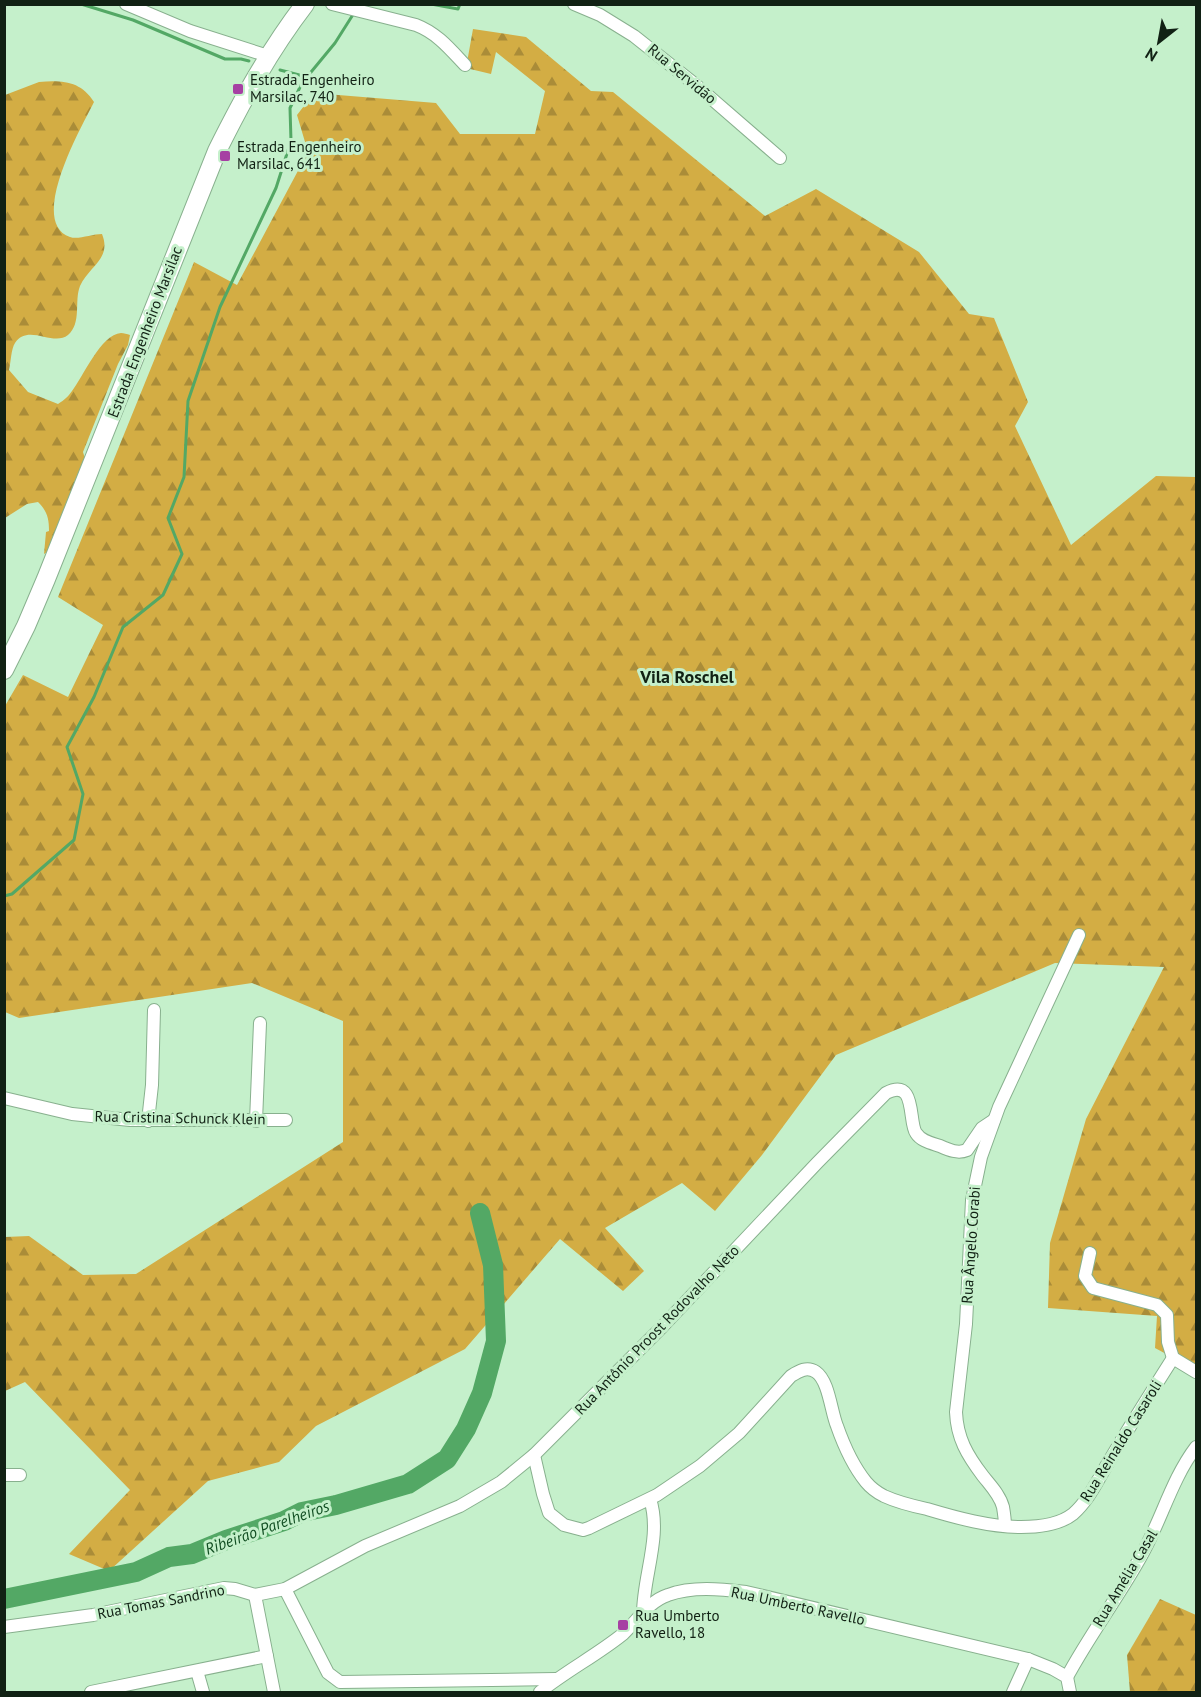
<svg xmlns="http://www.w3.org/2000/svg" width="1201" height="1697" font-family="'PT Sans',sans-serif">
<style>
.forest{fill:url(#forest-firs)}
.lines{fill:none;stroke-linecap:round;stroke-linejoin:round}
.stream{stroke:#53a865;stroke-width:3}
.river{stroke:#53a865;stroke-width:20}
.street-casing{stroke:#88b08e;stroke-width:14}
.primary-casing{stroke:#88b08e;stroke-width:20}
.street{stroke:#fff;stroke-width:12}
.primary{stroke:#fff;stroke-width:18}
.poi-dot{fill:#a640a3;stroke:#c5f0cb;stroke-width:2}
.labels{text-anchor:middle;stroke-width:6;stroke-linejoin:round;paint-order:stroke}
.street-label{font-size:15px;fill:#112114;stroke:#c5f0cb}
.poi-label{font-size:15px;fill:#112114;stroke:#c5f0cb;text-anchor:start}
.water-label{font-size:16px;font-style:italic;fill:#114e22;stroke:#c5f0cb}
.quarter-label{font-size:18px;font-weight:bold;fill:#112114;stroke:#c5f0cb}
</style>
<defs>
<pattern id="forest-firs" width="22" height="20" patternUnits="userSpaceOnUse" patternTransform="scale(1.5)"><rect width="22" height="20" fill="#d3ad44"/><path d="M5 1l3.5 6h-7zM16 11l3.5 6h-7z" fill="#aa8c38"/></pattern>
</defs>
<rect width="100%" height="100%" fill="#c5f0cb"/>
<g class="forest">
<polygon points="473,29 526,37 591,91 613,92 765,216 816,189 919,252 969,314 994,318 1028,402 1015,426 1071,545 1156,476 1196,477 1196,1370 1155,1348 1157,1316 1048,1308 1050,1243 1086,1119 1164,967 1055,963 836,1055 762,1155 715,1211 682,1183 605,1228 644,1271 623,1291 560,1239 465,1349 316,1426 279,1462 208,1481 109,1571 69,1554 130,1490 25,1382 5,1391 5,1237 29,1236 83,1275 136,1274 343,1142 343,1021 252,983 19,1018 5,1012 5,706 23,675 68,697 103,625 58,597 194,262 237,285 308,152 297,115 314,93 436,103 460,134 535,134 545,91 496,52 491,74 466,68"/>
<path d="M39,82c23,-2 42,-1 55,20 -12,24 -67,120 -24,135 8,3 22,-3 32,-3 10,25 -13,32 -22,52 -6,15 2,37 -12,49 -15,12 -40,-12 -53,8 -4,6 -4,19 -6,27l19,22 30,12c6,-4 10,-7 14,-13 11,-14 29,-57 49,-58 3,0 6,1 9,2l-2,10 -10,19 -35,88 3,10 -33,86 -9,6 2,-22 3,-1c0,-13 -2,-20 -11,-29l-11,2 -22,14v-423z"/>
<polygon points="1160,1599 1196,1615 1196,1692 1130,1692 1127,1655"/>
</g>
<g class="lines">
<g class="stream">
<polyline points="81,4 133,20 225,59 241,59 249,61"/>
<polyline points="431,4 458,9 460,4"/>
<polyline points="280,70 307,77"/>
<polyline points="4,896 12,894 74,840 83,794 67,747 94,697 123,627 163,595 182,554 168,518 184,477 188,401 220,307 276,188 291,141 290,108 302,83 335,43 354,13"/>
</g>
<polyline class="river" points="4,1599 136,1572 169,1557 192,1554 226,1540 284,1521 302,1512 336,1505 408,1484 447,1459 466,1429 482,1393 496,1341 493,1265 480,1213"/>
<defs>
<g id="street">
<polyline points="126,4 190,31 268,56"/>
<path d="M332,4l84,21c21,8 34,24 49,40"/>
<polyline points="574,4 600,15 634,36 697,86 780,158"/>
<polyline points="4,1098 72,1114 130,1120 286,1120"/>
<polyline points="148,1121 152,1085 154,1010"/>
<polyline points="256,1121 260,1023"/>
<polyline points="1090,1253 1085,1276 1093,1288 1157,1305 1167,1315 1168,1342 1173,1358 1196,1372"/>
<path d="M534,1455l9,39 6,19 15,12 19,5 6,-2 68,-33 43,-29 39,-33 52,-57c8,-5 16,-10 25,-4 13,9 15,40 21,54 7,20 16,40 29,56 5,6 12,11 18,14 13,6 29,10 43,13 30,9 63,18 94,18 17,0 38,-2 52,-13 17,-15 26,-37 38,-56 20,-34 41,-67 62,-100"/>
<polyline points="4,1475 20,1475"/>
<path d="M1005,1526c0,-6 -1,-13 -2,-19 -3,-12 -13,-22 -20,-31 -16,-21 -26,-38 -27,-64l10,-88 6,-124 9,-43 18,-50 80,-172"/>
<polyline points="285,1589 328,1673 340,1682 556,1679"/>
<polyline points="255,1595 274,1692"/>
<path d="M643,1614c0,-38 19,-78 7,-115"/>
<path d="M4,1627l89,-12 131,-27 11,1 20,6 30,-6 80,-43 95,-40 41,-24 33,-27 128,-128 155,-164 69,-70c31,-16 22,29 30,40 5,8 15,10 24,13 9,4 18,8 27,4l15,-22 12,-8"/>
<polyline points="197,1671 203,1692"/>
<path d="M1067,1677c22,-41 50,-78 73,-119 21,-36 31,-78 56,-111"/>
<polyline points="91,1692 267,1656"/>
<path d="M540,1692c26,-21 57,-37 83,-58 14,-13 26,-33 45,-39 24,-9 53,-6 78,-3l282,67 25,10 14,8 3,15"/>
<polyline points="1013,1692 1028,1659"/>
</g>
<path id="primary" d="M4,670l22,-44 20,-47 171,-428c26,-52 52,-100 88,-147"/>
</defs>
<use href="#street" class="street-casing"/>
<use href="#primary" class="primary-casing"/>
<use href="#street" class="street"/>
<use href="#primary" class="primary"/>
</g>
<g class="poi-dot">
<rect x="232" y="83" width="12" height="12" rx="3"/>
<rect x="219" y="150" width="12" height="12" rx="3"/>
<rect x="617" y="1619" width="12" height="12" rx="3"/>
</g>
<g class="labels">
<g class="street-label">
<text transform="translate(682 74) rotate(40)" y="5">Rua Servidão</text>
<text transform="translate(145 332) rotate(-69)" y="5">Estrada Engenheiro Marsilac</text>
<text transform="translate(180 1118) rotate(1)" y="5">Rua Cristina Schunck Klein</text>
<text transform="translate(971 1245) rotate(-86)" y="5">Rua Ângelo Corabi</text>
<text transform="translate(657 1330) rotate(-46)" y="5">Rua Antônio Proost Rodovalho Neto</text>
<text transform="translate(1121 1441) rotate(-58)" y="5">Rua Reinaldo Casaroli</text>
<text transform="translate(1125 1578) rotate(-59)" y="5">Rua Amélia Casal</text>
<text transform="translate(161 1602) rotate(-11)" y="5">Rua Tomas Sandrino</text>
<text transform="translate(798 1606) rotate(12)" y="5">Rua Umberto Ravello</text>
</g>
<g class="poi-label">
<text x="250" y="85">Estrada Engenheiro<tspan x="250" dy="17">Marsilac, 740</tspan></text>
<text x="237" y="152">Estrada Engenheiro<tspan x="237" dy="17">Marsilac, 641</tspan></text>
<text x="635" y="1621">Rua Umberto<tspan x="635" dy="17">Ravello, 18</tspan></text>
</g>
<g class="water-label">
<text transform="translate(267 1527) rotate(-20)" y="6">Ribeirão Parelheiros</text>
</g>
<g class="quarter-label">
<text x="687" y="683">Vila Roschel</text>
</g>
</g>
<rect width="1201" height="1697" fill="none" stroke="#112114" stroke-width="12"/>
<g transform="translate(1159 42) rotate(211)" stroke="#c5f0cb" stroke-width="4.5" paint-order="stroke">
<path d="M0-4.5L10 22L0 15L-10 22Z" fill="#112114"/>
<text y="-9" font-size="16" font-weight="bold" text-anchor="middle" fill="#112114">N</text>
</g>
</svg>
